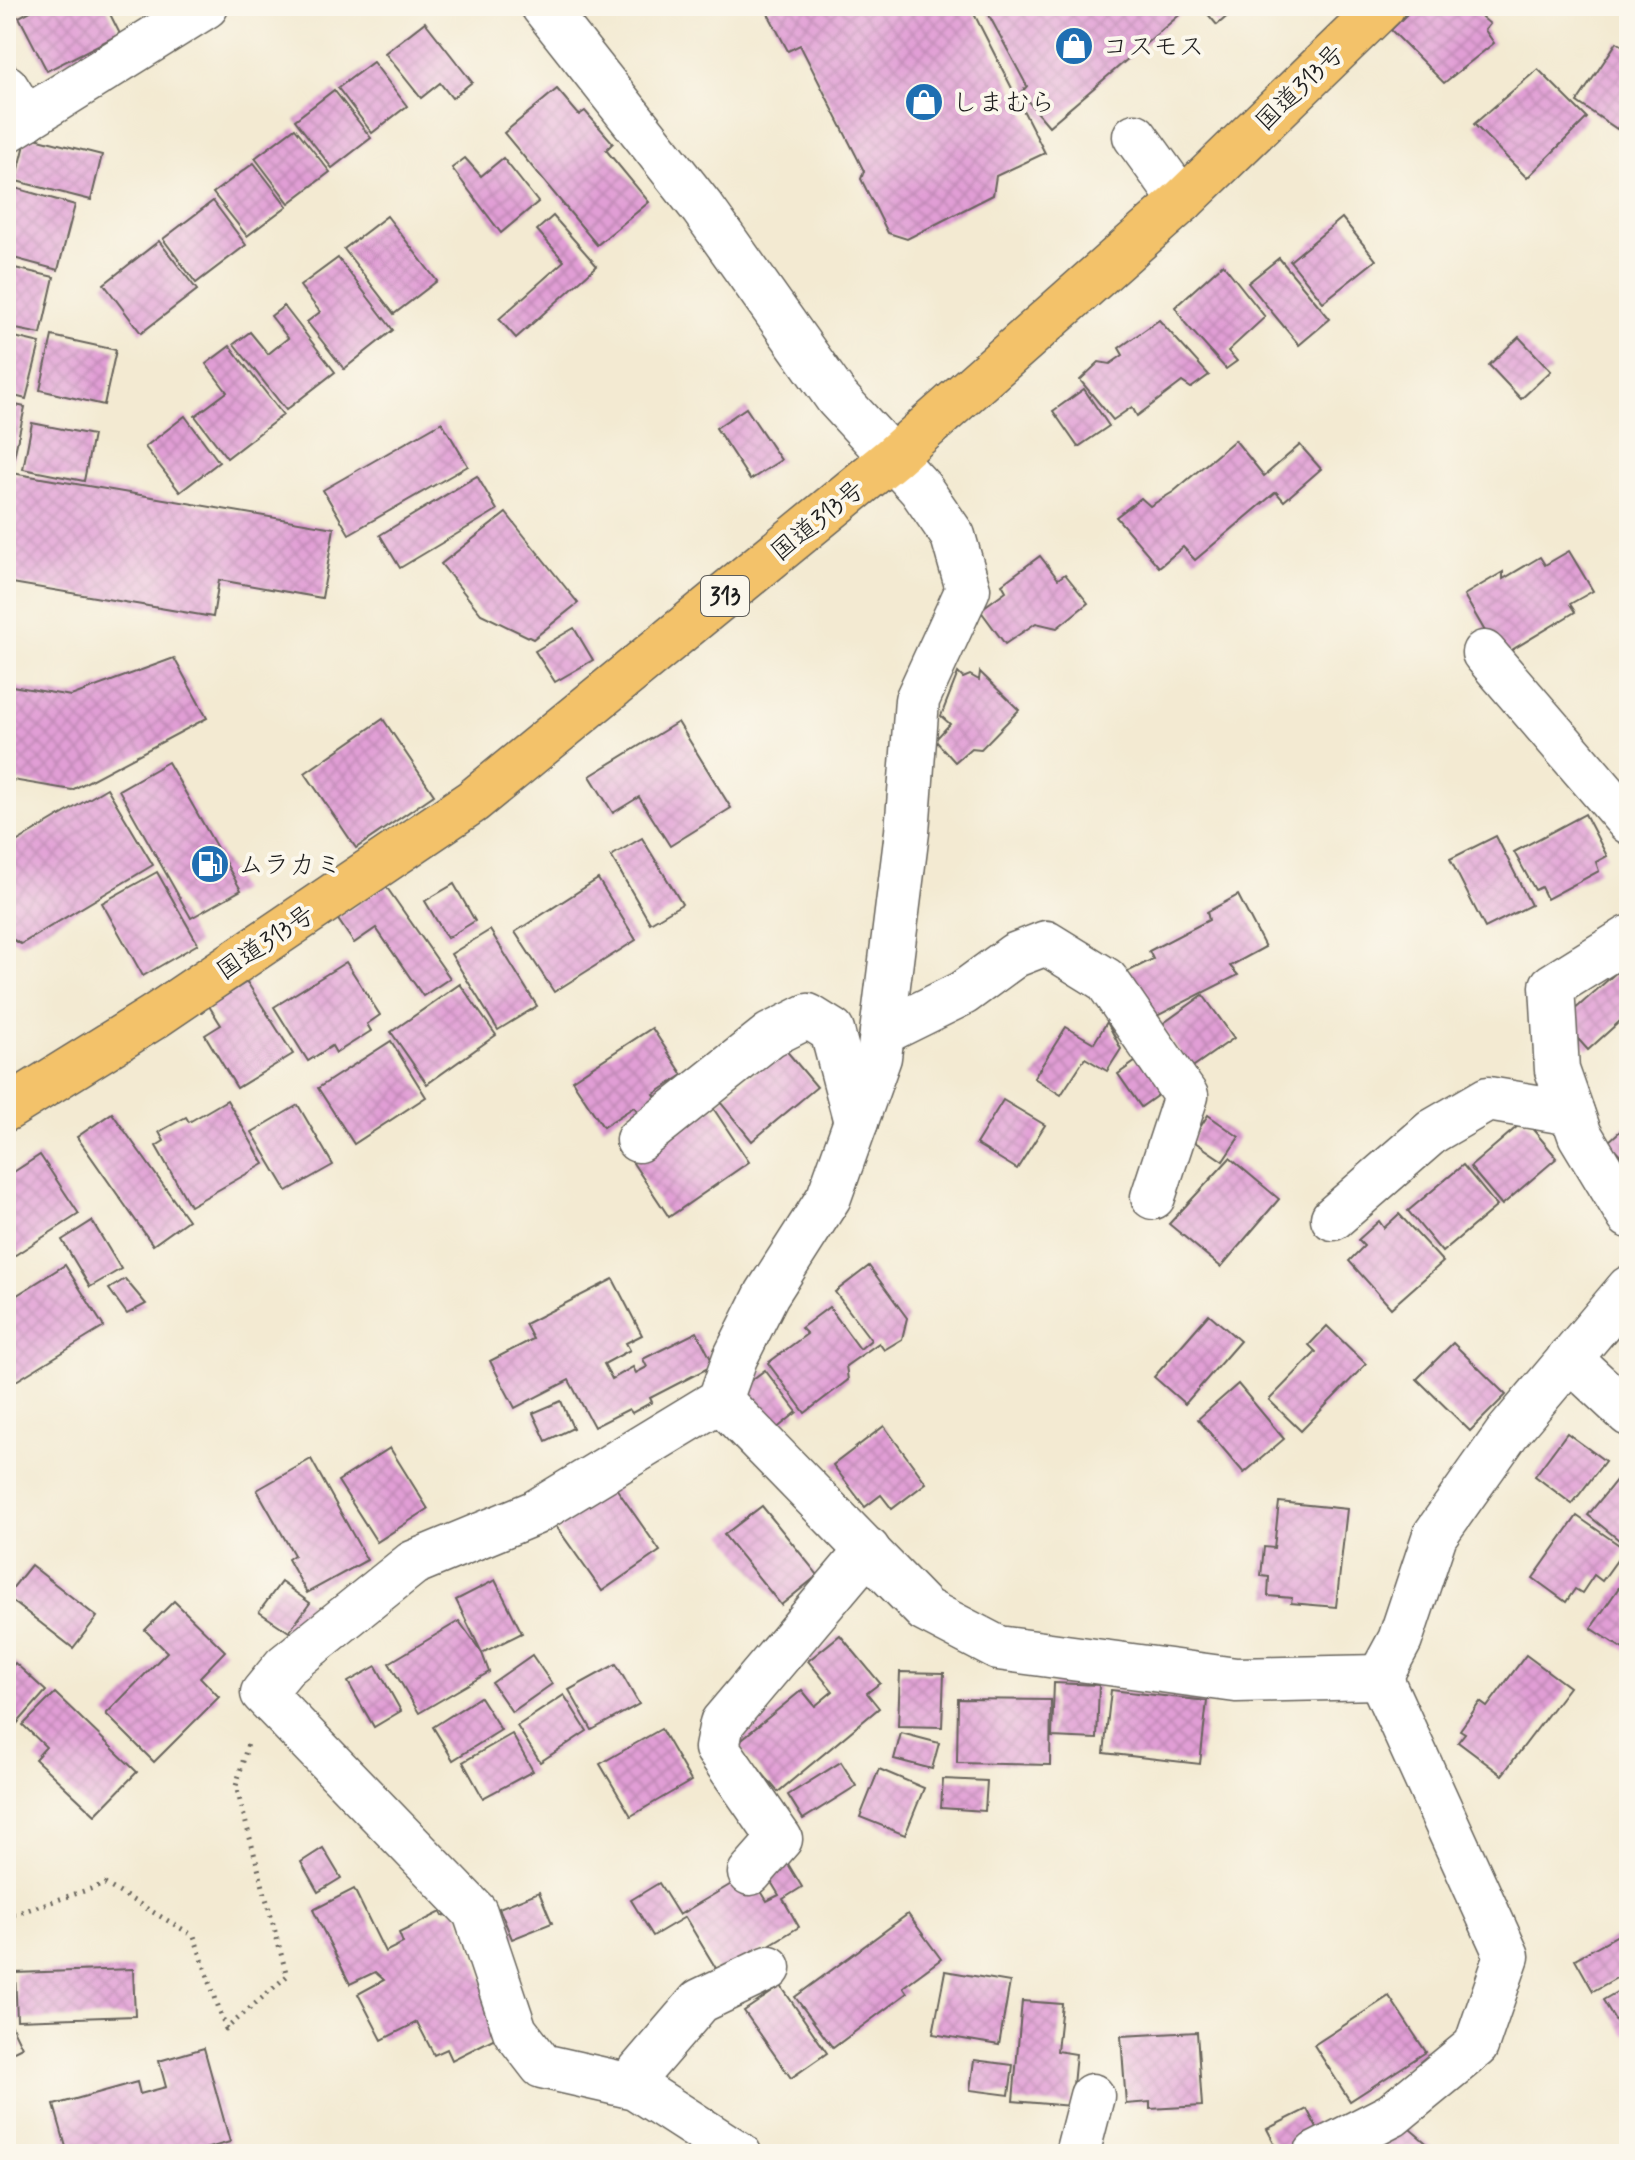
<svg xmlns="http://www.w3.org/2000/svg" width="1635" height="2160" font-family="Mynerve,'Klee One',sans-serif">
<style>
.building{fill:url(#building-cross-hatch)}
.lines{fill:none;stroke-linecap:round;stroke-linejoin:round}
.minor-casing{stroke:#67645c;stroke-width:47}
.highway-casing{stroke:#67645c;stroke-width:47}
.path{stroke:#67645c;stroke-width:5;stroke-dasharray:2 6;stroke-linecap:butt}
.minor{stroke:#fff;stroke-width:44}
.highway{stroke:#f3c26a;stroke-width:44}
.labels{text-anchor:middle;stroke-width:8;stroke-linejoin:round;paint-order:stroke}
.shield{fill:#fbf7ec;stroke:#5f5e5a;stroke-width:2}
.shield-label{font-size:24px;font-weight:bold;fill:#1c1c1c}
.poi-label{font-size:26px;fill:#1c1c1c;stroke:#fbf7ec;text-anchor:start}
.street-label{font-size:26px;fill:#1c1c1c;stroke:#fbf7ec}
</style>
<defs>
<pattern id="building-cross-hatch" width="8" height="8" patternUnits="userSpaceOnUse" patternTransform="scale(2)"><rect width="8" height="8" fill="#e19ed5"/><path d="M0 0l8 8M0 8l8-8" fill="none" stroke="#c088b6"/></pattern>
</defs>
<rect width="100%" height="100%" fill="#fbf7ec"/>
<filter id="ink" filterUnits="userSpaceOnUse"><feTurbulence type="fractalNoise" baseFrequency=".0125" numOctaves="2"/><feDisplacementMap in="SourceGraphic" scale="16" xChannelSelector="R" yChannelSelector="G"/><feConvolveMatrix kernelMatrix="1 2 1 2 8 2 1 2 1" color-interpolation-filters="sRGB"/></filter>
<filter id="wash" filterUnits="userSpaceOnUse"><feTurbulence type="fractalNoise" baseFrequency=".006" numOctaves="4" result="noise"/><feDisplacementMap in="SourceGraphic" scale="32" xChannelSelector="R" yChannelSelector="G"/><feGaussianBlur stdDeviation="1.8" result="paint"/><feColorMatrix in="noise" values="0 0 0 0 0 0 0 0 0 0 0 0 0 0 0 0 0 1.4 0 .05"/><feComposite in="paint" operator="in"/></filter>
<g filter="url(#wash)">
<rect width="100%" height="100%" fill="#f3ead2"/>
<g id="blocks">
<g class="building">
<polygon points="40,6 106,6 120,34 47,71 19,17"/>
<polygon points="774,6 970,6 1045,153 996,176 993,195 907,239 888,233 861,179 864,171 800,45 788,51 766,10"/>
<polygon points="984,6 1190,6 1049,126 1021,93 1027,86"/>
<polygon points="1201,6 1239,6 1217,25"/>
<polygon points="1415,6 1469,6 1490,24 1485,30 1494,43 1444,83 1391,30"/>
<polygon points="425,22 472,82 452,98 440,83 421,98 385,53"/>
<polygon points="1617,42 1629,50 1629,110 1617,129 1577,102"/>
<polygon points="373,62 407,106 372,133 338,88"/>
<polygon points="1538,69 1587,118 1527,178 1474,124"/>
<polygon points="557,89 579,115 585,111 613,143 606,150 649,202 597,245 504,133"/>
<polygon points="334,90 371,138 332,168 295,120"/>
<polygon points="295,128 330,172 289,203 255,158"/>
<polygon points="27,136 102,155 91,200 16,181"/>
<polygon points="465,158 481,176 503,158 538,202 501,233 452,168"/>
<polygon points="254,163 287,206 247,236 213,193"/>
<polygon points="8,186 75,205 58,270 6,256"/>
<polygon points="213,201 246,245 196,283 163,239"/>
<polygon points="387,216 437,281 394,314 344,249"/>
<polygon points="553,216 597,266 516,338 499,319 564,261 537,230"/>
<polygon points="1342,218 1376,260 1323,302 1290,261"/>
<polygon points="159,241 197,290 141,333 104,284"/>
<polygon points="338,258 393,330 344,369 307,322 320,312 300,286"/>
<polygon points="1279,258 1330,319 1299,345 1248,283"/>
<polygon points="1223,264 1265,317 1228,351 1237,361 1226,369 1185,323 1175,307"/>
<polygon points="6,266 54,277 41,334 6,327"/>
<polygon points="284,306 335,372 286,410 234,344 250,332 268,354 288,338 271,316"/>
<polygon points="1159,320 1209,375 1191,388 1182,382 1137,416 1132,407 1113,420 1080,380 1099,362 1110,364 1123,355 1119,348"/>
<polygon points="6,335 40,343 26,399 6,394"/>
<polygon points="52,336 116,350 104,405 40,390"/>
<polygon points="1519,337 1551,371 1521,399 1489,365"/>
<polygon points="230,346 283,415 227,458 195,416 227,392 206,364"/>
<polygon points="1084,389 1109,426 1078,447 1053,411"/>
<polygon points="6,403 25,407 12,466 6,464"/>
<polygon points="746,408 781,460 750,480 716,428"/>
<polygon points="185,416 219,462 180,492 145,447"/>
<polygon points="442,422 468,466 349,534 323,490"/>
<polygon points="32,423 93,435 84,481 23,469"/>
<polygon points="1235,440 1264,476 1300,445 1321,469 1284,501 1276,492 1195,560 1183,547 1159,567 1116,517 1141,498 1150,506 1173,492"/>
<polygon points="6,472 334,528 322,598 219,580 213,617 6,582"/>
<polygon points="477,476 497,510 400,568 380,535"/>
<polygon points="506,513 578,603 533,639 481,614 441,564"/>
<polygon points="1569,551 1593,591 1570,604 1575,612 1500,657 1464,595 1503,572 1503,579 1540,557 1545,565"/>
<polygon points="1040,556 1058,579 1065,574 1088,603 1057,628 1036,623 1005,644 980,610 1006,591 1002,584"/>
<polygon points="574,628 593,660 555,682 535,651"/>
<polygon points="174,658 207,718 72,790 6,779 6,685 71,696"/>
<polygon points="980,672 1019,710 981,749 971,748 955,762 935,740 950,724 941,716 958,673 963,678 970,675 979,680"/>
<polygon points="383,719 434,795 356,848 305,773"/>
<polygon points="678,722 731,808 670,846 639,797 613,813 590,776"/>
<polygon points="168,762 241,890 191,918 119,790"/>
<polygon points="107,788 153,865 21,944 6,936 6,848"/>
<polygon points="1585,814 1607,856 1596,862 1599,871 1547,899 1541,887 1535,890 1514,852"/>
<polygon points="1496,836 1531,905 1485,928 1450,859"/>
<polygon points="642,838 682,904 650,923 611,856"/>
<polygon points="157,872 198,944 143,976 102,903"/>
<polygon points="598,879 636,940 554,992 515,932"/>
<polygon points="454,884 475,921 447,938 425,901"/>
<polygon points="385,885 450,978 423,996 376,928 354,943 337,918"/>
<polygon points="1238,895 1265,947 1230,966 1238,975 1149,1020 1125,973 1153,959 1149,951 1209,920 1207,912"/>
<polygon points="490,930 537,1006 498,1030 451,954"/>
<polygon points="1629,961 1629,1013 1588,1050 1562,1021"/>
<polygon points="346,962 380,1015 367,1024 371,1031 336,1053 332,1046 308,1061 274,1007"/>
<polygon points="247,982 293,1054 237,1088 205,1035 221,1025 209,1006"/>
<polygon points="460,984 496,1035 427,1084 391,1032"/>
<polygon points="1203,995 1234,1038 1191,1068 1161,1025"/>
<polygon points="1107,1022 1121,1049 1107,1071 1085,1058 1061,1095 1034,1078 1066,1027 1094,1043"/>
<polygon points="652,1028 683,1075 654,1094 658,1100 638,1112 634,1107 603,1127 572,1080"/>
<polygon points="391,1041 426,1097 354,1144 318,1088"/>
<polygon points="784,1048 817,1087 752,1141 720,1102"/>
<polygon points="1142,1057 1165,1090 1141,1107 1118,1074"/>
<polygon points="227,1100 264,1164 190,1206 156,1146 164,1141 159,1132 186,1117 189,1122"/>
<polygon points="1003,1100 1045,1125 1017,1169 976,1144"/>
<polygon points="298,1105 333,1165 287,1191 252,1132"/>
<polygon points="713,1108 749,1162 669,1217 633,1163"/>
<polygon points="112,1113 188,1220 153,1245 77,1137"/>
<polygon points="1208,1115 1239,1137 1223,1161 1192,1140"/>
<polygon points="1525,1120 1557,1158 1502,1205 1470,1167"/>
<polygon points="1629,1123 1629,1164 1608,1142"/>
<polygon points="40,1155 79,1214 6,1261 6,1177"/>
<polygon points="1230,1158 1279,1199 1221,1267 1169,1224"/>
<polygon points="1463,1165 1497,1206 1442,1252 1408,1211"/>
<polygon points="1399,1214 1443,1262 1391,1308 1349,1261 1364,1246 1358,1240 1379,1221 1384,1228"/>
<polygon points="92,1221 121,1269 90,1287 62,1240"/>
<polygon points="65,1265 104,1327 16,1381 9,1371 6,1373 6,1302"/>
<polygon points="869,1266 907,1318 902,1339 884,1350 879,1343 846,1366 848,1380 805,1413 768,1363 807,1334 801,1328 829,1307 860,1349 871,1340 835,1292"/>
<polygon points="125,1279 146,1304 127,1314 109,1289"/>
<polygon points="613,1279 642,1335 626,1343 630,1350 604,1364 612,1379 633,1367 636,1373 647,1367 643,1359 697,1332 714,1365 650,1398 652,1402 632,1413 629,1409 594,1427 569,1380 515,1408 490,1361 533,1339 525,1324"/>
<polygon points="1209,1314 1240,1341 1185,1404 1154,1377"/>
<polygon points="1327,1326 1366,1364 1301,1431 1269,1400 1316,1352 1309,1345"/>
<polygon points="1453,1343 1506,1395 1470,1431 1417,1379"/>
<polygon points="765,1370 797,1412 770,1434 737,1391"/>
<polygon points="1238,1384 1284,1439 1244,1473 1198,1419"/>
<polygon points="561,1401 573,1428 546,1441 533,1413"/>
<polygon points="884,1426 926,1483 892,1509 881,1495 865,1507 833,1465"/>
<polygon points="1567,1433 1605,1461 1572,1504 1535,1476"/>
<polygon points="390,1448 428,1509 377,1542 338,1481"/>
<polygon points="311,1459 367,1560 307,1593 288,1559 294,1555 257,1490"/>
<polygon points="1629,1464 1629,1548 1588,1515"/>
<polygon points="609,1478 660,1551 602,1591 551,1519"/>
<polygon points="1279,1502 1347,1509 1336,1607 1291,1603 1292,1598 1268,1596 1269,1577 1261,1576 1264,1547 1274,1548"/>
<polygon points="762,1506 818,1575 781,1605 724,1535"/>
<polygon points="1577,1516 1625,1549 1602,1581 1594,1575 1582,1593 1575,1589 1566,1602 1533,1578"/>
<polygon points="31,1565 97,1617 73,1648 6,1596"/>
<polygon points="1629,1573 1629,1653 1591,1628"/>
<polygon points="495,1580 522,1633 482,1653 456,1600"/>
<polygon points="281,1582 310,1603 289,1632 259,1612"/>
<polygon points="174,1601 225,1651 200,1677 219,1697 154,1762 106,1714 167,1652 145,1630"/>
<polygon points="459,1621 482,1653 489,1672 419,1713 389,1663"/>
<polygon points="840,1635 880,1683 867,1693 879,1708 778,1792 737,1743 802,1690 815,1706 833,1691 808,1661"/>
<polygon points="532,1655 552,1684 512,1712 492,1683"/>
<polygon points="1526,1655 1569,1687 1502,1775 1458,1742 1465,1733 1460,1730 1480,1702 1487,1707"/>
<polygon points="15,1663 46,1691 6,1736 6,1673"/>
<polygon points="616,1664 639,1704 592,1730 569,1690"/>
<polygon points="376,1666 401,1711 374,1727 348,1682"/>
<polygon points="900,1672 944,1673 942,1727 898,1726"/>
<polygon points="1054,1683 1099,1685 1097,1739 1052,1737"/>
<polygon points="1111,1690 1207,1701 1200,1764 1104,1753"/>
<polygon points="55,1693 137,1772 95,1815 35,1759 46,1747 23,1725"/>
<polygon points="564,1695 587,1731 540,1762 517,1726"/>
<polygon points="480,1697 501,1730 453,1760 433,1727"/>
<polygon points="958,1699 1051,1700 1050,1765 957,1763"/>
<polygon points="661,1729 691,1781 631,1816 600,1764"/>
<polygon points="901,1733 939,1743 932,1769 894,1759"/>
<polygon points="512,1734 533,1771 483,1798 463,1762"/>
<polygon points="841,1762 856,1786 803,1819 788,1795"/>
<polygon points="879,1769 924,1788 905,1835 860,1817"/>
<polygon points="943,1779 987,1781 985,1811 941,1808"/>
<polygon points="323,1848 341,1878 318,1892 301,1862"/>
<polygon points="785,1859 802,1887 783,1899 799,1927 720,1975 685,1917 653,1936 631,1900 659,1883 679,1915 750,1873 767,1901 779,1895 765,1872"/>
<polygon points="354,1889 385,1952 403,1943 399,1933 441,1912 443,1916 456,1910 503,2034 452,2060 447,2049 434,2055 417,2022 382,2040 358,1994 384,1980 375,1972 350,1984 313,1910"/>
<polygon points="539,1892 552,1923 512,1939 499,1908"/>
<polygon points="908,1914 941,1959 903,1987 907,1993 833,2048 795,1997"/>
<polygon points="1629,1929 1629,1971 1593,1991 1575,1959"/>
<polygon points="133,1969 135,2016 17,2020 15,1973"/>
<polygon points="945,1971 1010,1982 999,2045 933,2034"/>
<polygon points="1629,1985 1629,2033 1625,2036 1603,2000"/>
<polygon points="781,1986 827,2053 791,2078 744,2011"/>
<polygon points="1389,1996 1426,2052 1350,2101 1314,2045"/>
<polygon points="1022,2001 1062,2004 1057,2051 1076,2054 1071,2106 1013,2101"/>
<polygon points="6,2014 22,2047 6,2055"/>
<polygon points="1197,2032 1202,2106 1150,2109 1150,2102 1126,2104 1121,2036"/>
<polygon points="204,2048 230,2142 187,2154 68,2154 54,2105 137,2082 140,2094 166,2087 159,2061"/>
<polygon points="974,2060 1013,2065 1009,2095 970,2090"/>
<polygon points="1307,2109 1321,2136 1280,2154 1267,2129"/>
<polygon points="1403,2123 1439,2154 1356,2154 1367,2131 1384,2145"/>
</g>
</g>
</g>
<g filter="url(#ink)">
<use href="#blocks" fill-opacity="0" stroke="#67645c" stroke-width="2"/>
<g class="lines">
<defs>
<g id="minor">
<polyline points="543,6 703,209 837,398 920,488 953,536 968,589 917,700 907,832 879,1057 829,1197 767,1294 735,1358 720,1400 534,1513 413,1563 285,1666 263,1693 475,1912 515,2031 542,2066 635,2087 739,2154"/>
<polyline points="6,87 26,119"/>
<polyline points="6,131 206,6"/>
<polyline points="1135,136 1182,201"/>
<polyline points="1484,653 1629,822"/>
<polyline points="1629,938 1552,986 1557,1070 1580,1135 1629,1216"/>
<polyline points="882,1033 963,993 1015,955 1046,943 1106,980 1186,1096 1153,1197"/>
<polyline points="638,1140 770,1035 808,1016 832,1031 856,1122"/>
<polyline points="1333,1218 1433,1131 1488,1099 1572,1113"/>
<polyline points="1569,1358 1629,1414"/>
<polyline points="720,1400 925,1610 998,1648 1236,1680 1380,1677"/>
<polyline points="1380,1677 1400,1640 1435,1535 1508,1432 1629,1288"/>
<polyline points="750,1873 780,1839 717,1748 722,1723 868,1550"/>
<polyline points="628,2085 700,2001 769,1968"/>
<polyline points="1077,2154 1092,2096"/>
<polyline points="1316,2154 1392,2115 1476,2046 1507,1956 1380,1677"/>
</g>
<polyline id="highway" points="6,1109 154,1017 473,801 892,458 1182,201 1383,6"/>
</defs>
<use href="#minor" class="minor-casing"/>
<use href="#highway" class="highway-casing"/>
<polyline class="path" points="6,1917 105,1884 194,1936 226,2029 287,1976 236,1786 249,1740"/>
<use href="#minor" class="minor"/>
<use href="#highway" class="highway"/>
</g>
</g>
<defs>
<symbol id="shop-disc" viewBox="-11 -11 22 22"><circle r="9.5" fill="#1f6fb2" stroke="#fbf7ec"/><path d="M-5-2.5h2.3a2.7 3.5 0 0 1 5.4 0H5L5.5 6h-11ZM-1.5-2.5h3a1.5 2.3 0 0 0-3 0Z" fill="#fff"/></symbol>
<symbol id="fuel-disc" viewBox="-11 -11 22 22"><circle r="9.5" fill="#1f6fb2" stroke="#fbf7ec"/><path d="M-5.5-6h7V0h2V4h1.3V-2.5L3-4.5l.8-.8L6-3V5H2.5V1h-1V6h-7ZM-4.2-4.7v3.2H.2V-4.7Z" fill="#fff"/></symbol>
</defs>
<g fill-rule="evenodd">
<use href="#shop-disc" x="1052" y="24" width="44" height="44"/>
<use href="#shop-disc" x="902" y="80" width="44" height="44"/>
<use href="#fuel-disc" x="188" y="842" width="44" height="44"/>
</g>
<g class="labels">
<rect class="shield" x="701" y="576" width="48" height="40" rx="6"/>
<g class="shield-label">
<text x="725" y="604">313</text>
</g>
<g class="poi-label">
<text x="1102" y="55">コスモス</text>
<text x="952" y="111">しまむら</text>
<text x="238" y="873">ムラカミ</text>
</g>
<g class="street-label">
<text transform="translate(1299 87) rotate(-44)" y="9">国道313号</text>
<text transform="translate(817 520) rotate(-39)" y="9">国道313号</text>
<text transform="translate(265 942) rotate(-34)" y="9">国道313号</text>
</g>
</g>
<rect width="1635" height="2160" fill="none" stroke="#fbf7ec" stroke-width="32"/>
</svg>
